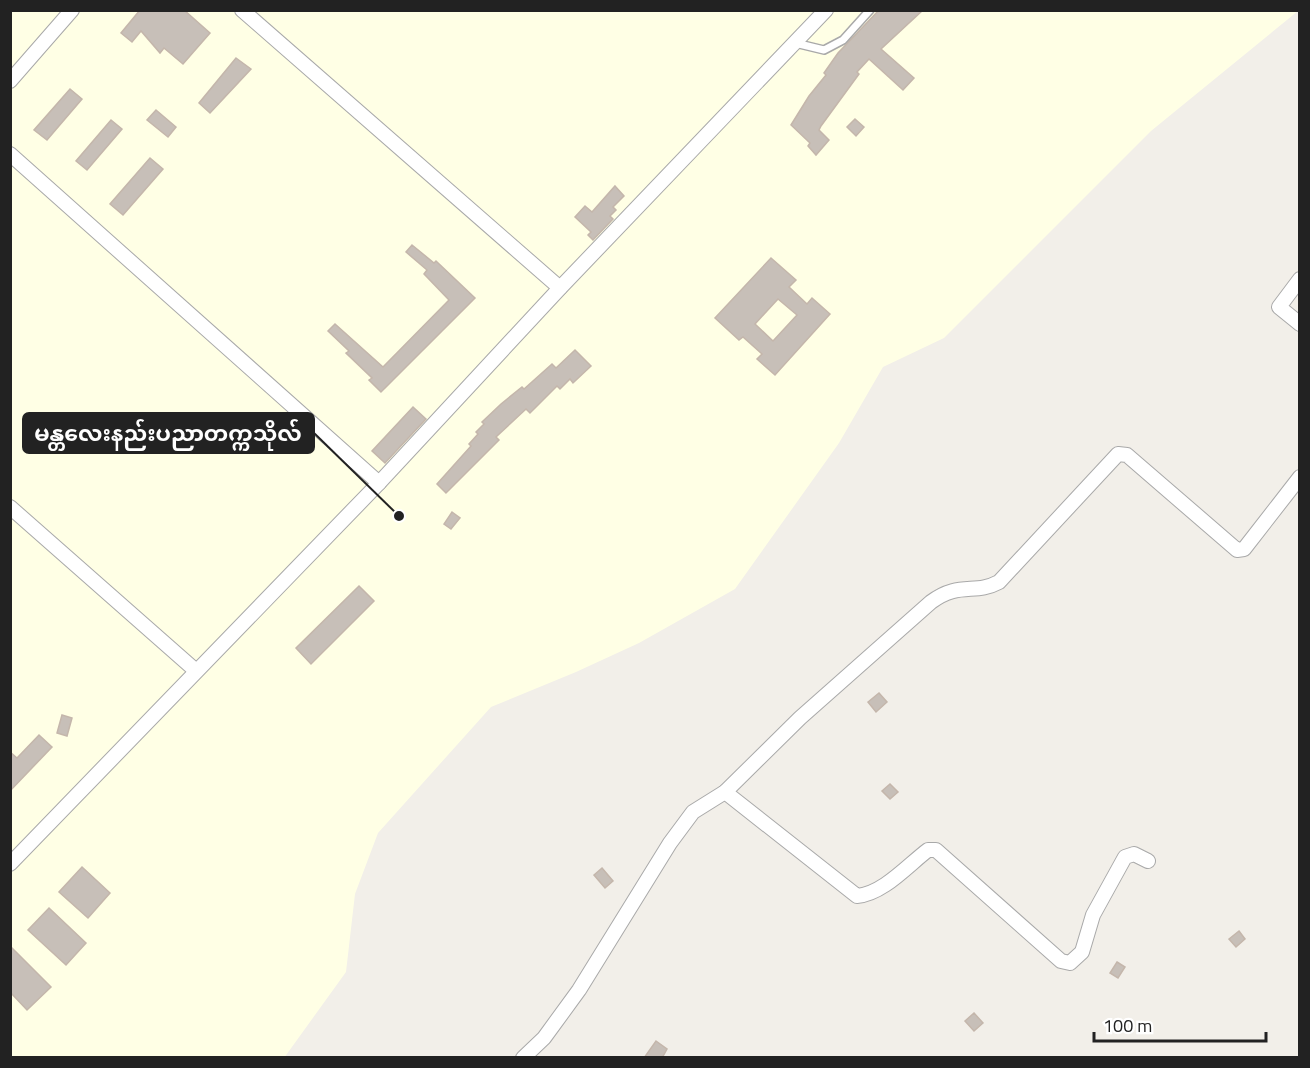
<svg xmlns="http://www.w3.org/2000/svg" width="1310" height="1068" font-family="'Titillium Web','Noto Sans Myanmar',sans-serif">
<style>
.education{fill:#ffffe5}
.building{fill:#c7bfb8;stroke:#c4b6ab;stroke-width:1.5;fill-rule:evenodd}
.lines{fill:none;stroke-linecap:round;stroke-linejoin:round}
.lane-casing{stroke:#a9a9a9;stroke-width:10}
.street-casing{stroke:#a9a9a9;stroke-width:16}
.lane{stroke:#fff;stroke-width:7}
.street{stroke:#fff;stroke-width:14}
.leader{fill:none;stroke:#222;stroke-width:2}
.callout-dot{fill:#222;stroke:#fff;stroke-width:2}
.callout{fill:#222;stroke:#222;stroke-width:2}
.callout-label{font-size:22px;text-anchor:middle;font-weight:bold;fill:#fff}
</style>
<rect width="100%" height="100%" fill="#f2efe9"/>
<polygon class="education" points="10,11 1298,11 1151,131 944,338 883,367 839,443 735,589 639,643 576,672 491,707 378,833 355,894 346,972 284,1058 11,1057"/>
<g class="building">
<polygon points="140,10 184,10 210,33 183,64 164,48 160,53 141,31 132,42 121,33"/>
<polygon points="879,10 923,10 881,49 914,78 903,90 869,59 857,72 859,74 821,126 819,130 829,140 816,155 808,146 810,143 791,125 809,96 826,75 824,73 838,53"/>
<polygon points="236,58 251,69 210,113 199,103"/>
<polygon points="70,89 82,99 47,140 34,130"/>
<polygon points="156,110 176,127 168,137 147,120"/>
<polygon points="855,119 864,127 856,136 847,127"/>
<polygon points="111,120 122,129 87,170 76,161"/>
<polygon points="150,158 163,169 123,215 110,204"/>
<polygon points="615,186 624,196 613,207 616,210 610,216 613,219 593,240 588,235 591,232 575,217 585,206 592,212"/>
<polygon points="412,245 434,263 436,261 475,298 381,392 369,380 372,378 346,353 349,351 328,331 335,324 383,367 449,300 424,274 427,270 406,252"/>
<path d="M771,258l25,22 -7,7 18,17 5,-6 18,16 -55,61 -18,-16 5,-5 -19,-17 -4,3 -24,-22zM778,299l19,16 -24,26 -18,-17z"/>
<polygon points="575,350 591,366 573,383 570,379 560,389 557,386 530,413 526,409 496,437 499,440 446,493 437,484 471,446 469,444 478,434 476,432 484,424 482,422 501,404 522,387 524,389 552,364 556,368"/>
<polygon points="413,407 426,419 385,463 372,451"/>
<polygon points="452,512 460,518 451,529 444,524"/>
<polygon points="359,586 374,601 311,664 296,648"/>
<polygon points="879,693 887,702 876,712 868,702"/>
<polygon points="62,715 72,718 67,736 57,733"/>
<polygon points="39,735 52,747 10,791 10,752 17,758"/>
<polygon points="890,784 898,792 890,799 882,791"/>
<polygon points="82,867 110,893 88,918 59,892"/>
<polygon points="602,868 613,881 605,888 594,875"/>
<polygon points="49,908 86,943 66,965 28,930"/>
<polygon points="1239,931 1245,939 1236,947 1229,939"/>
<polygon points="10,946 51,987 27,1010 10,992"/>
<polygon points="1117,962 1125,967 1118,978 1110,973"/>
<polygon points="974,1013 983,1023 974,1031 965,1021"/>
<polygon points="656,1041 667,1049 662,1058 644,1058"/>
</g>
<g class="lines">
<defs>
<polyline id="lane" points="795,43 824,50 843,40 870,10"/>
<g id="street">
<polyline points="242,10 560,288"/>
<polyline points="10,81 72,10"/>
<polyline points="10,154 379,483"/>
<polyline points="1300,279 1279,307 1300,324"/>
<polyline points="10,507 195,670"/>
<path d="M725,792l132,104c26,-2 51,-31 71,-46h8l125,111 9,2 12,-11 11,-37 32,-58 9,-3 14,7"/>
<polyline points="10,864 379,483 560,288 826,10"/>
<path d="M523,1058l21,-20 35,-48 91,-147 23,-31 32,-20 75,-74 131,-116c28,-21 44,-7 68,-20l119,-128 9,1 110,95 7,-1 56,-72"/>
</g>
</defs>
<use href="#lane" class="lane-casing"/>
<use href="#street" class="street-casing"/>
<use href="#lane" class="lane"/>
<use href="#street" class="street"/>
</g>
<path class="leader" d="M399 516L314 433"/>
<circle class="callout-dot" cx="399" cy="516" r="6"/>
<rect class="callout" x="23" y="413" width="291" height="40" rx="6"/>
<g class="callout-label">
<text x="168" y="441">မန္တလေးနည်းပညာတက္ကသိုလ်</text>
</g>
<rect width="1310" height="1068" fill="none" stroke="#222222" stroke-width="24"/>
<path d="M1094 1032v9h172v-9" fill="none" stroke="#222222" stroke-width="3"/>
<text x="1103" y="1032" font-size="18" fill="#222222" stroke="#ffffff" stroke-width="4.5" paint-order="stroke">100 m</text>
</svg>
